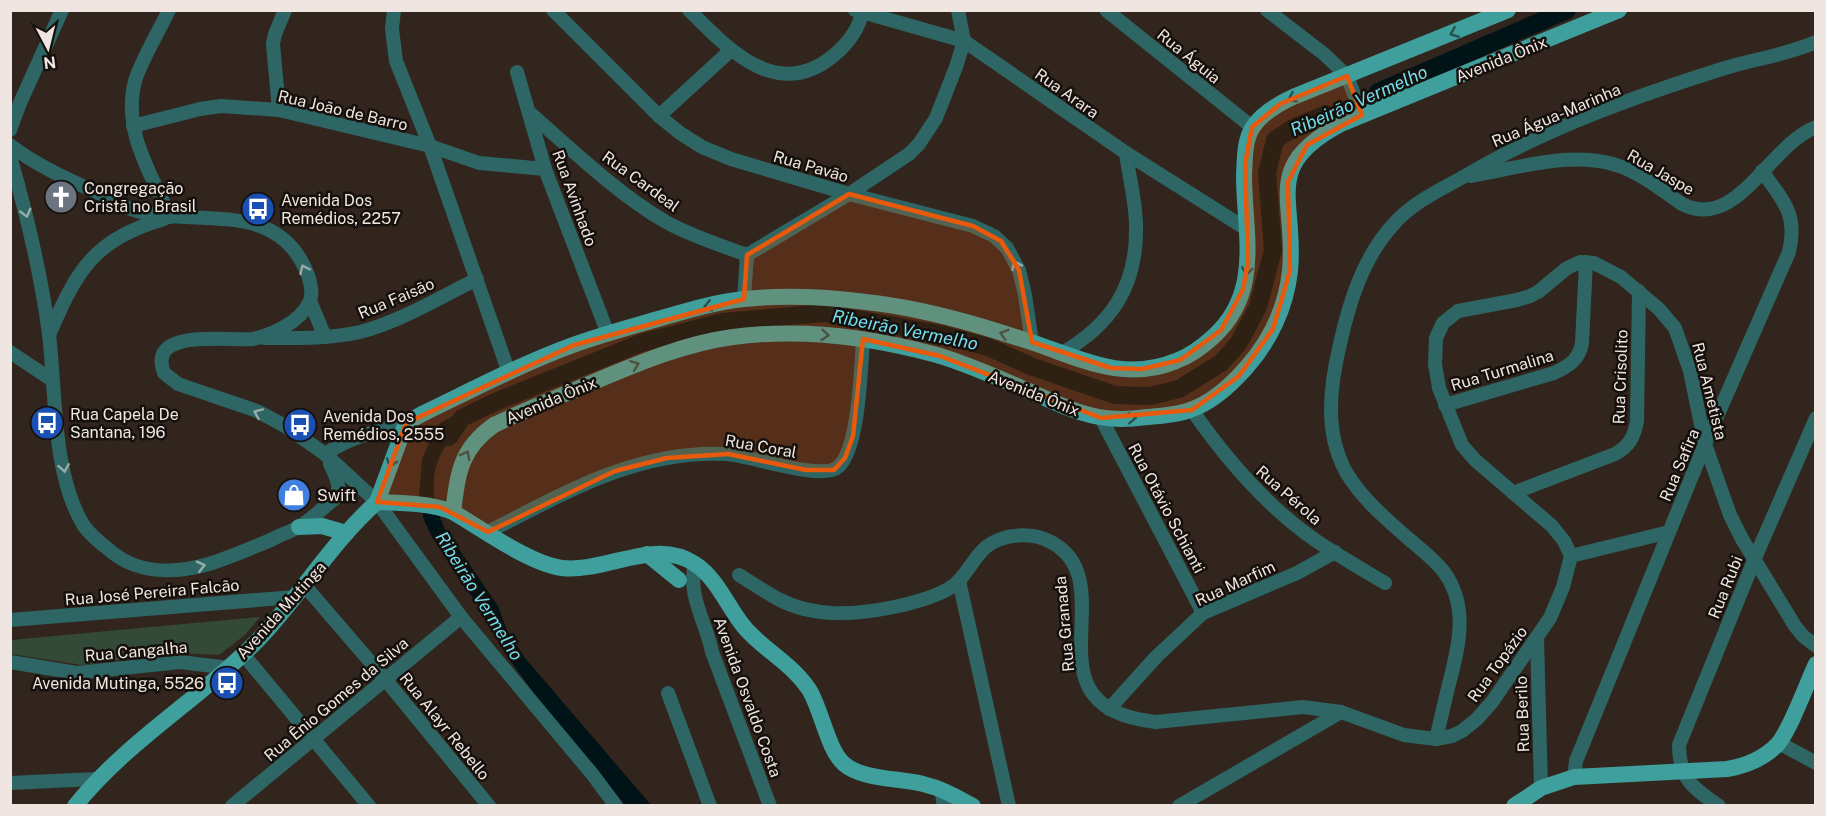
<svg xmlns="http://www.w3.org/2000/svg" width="1826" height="816" font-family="'Public Sans',sans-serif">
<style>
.green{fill:#324a37}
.water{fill:#001316}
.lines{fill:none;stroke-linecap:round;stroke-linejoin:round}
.canal{stroke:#001316;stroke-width:10}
.river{stroke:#001316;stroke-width:18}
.minor{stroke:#2d6664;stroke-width:14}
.major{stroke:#3e9f9c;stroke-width:16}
.oneway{stroke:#28504d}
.oneway2{stroke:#98aca9}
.marked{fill:#e8590c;fill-opacity:0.2;stroke:#e8590c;stroke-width:4.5;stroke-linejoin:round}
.labels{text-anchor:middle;stroke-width:5;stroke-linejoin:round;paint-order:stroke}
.street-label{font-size:16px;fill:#efe6e1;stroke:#16100c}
.poi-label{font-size:16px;fill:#efe6e1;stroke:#16100c;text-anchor:start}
.water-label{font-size:18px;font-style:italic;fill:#71ddee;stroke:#16100c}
</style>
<rect width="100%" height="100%" fill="#32251e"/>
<polygon class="green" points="260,617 245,635 219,655 175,653 82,665 11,654 11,640"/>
<path class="water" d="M455,415l7,3 -1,10c-32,29 -34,64 -16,101l53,77 9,25 18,27 126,147h-26l-81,-98 -35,-48 -18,-38 -25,-32 -34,-52 -8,-17 -5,-22 3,-38 5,-13 13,-24z"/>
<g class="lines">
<polyline class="canal" points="1326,114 1378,92"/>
<g class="river">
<polyline points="1378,92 1567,10"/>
<polyline points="449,437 462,418 495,402 641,343 723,322 824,313 940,334 988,347 1033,367 1115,395 1150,396 1179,389 1221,363 1238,344 1258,307 1273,250 1267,173 1275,140 1293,128 1326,114"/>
</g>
<g class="minor">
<path d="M169,10c-10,21 -28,51 -34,71 -13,50 16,92 35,136"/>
<polyline points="394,10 392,29 396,61 430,146 509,373"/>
<polyline points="553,10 659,116 680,133 702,147 731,159 849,194 973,226 994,236 1007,248 1019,270 1025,295 1032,342"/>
<path d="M689,10c39,39 88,92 144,46 15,-12 26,-27 30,-46"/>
<polyline points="855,10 964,41 1126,153 1248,230"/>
<polyline points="1106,10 1252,127"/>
<polyline points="1267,10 1324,54 1347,76 1362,115"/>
<polyline points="517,72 545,169 608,334"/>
<polyline points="279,110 273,44 275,34 285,10"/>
<path d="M530,113c41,36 89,82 136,109 25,14 54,23 81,33"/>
<polyline points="659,116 730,51"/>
<polyline points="133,126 200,109 221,106 279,110 430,146 479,163 545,169"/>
<polyline points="10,130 20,103 62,10"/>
<path d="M10,145c30,23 58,34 92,50 10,5 21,12 32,15 59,18 139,-12 171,58 5,10 9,26 4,35 -9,19 -37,32 -56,36 -21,3 -107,-13 -89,34l14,11 79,27 28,15 40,28 52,48 84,115 132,158 23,31"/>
<path d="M10,156c17,59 31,118 39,178 7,58 3,141 35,192 6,8 15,16 23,22 29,27 66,26 102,16 22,-7 43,-16 64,-25 9,-5 20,-8 29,-14 12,-8 23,-19 35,-28 4,-12 -2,-22 -7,-33"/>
<path d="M1471,176c47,-8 105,-27 151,-9 21,8 41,24 60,37 55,28 86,-58 134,-77"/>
<polyline points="744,299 747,255 849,194 909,154 919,144 936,118 956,67 964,41 958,10"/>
<polyline points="310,301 325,337"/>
<path d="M49,335c28,-65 44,-95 115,-116"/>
<path d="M264,338c31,0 65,1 96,-6 39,-10 81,-35 117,-53"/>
<polyline points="10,352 52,380"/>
<path d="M1062,353c48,-28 74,-65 74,-122 1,-26 -7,-53 -10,-78"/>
<path d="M1445,405l109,-32c15,-7 25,-13 28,-30l4,-81"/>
<path d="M1192,410c34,49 73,95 123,130 22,15 47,29 70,43"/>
<polyline points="1101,418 1203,613"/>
<path d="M325,454c25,-17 52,-23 81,-31"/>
<path d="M1513,493l102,-39c14,-8 19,-16 22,-33l2,-130"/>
<path d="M488,532c77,-39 150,-83 239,-78 25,2 95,27 111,13 21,-17 23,-100 25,-128"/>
<polyline points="1571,556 1669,532"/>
<path d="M695,564c-8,31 11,58 17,88l58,154"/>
<path d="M739,575c13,8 26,17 39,24 36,19 77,16 116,8 19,-4 39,-9 56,-19 16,-10 22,-29 36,-41 18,-14 46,-15 65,-5 77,41 -32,166 105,180l147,-15 38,5 63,23 32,4 16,-3 10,-5 15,-12 15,-17 58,-84 13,-31 8,-31 -7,-15 -12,-15 -77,-66 -13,-15 -23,-57 -4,-24 1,-26 7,-15 15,-12 59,-11 13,-4 8,-4 29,-24 13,-6 14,1 27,14 38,32 16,19 15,43 15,73 25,71 12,24 53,87 8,10 13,10"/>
<polyline points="959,581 1009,806"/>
<polyline points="305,586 385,679 489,806"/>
<polyline points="10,620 295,597"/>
<polyline points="1537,638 1541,788"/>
<polyline points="243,654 369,806"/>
<polyline points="10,662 77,673 180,662 229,668"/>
<polyline points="668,693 710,806"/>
<polyline points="1109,709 1156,657 1203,613 1297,573 1335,552"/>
<path d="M1436,739c4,-17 8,-34 12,-51 10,-39 22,-80 -4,-116 -9,-12 -22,-22 -34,-32 -23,-20 -48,-41 -64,-68 -22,-40 -16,-86 -6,-128 9,-41 23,-86 52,-118 19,-23 48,-36 73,-50 81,-48 171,-80 260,-108 30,-9 61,-13 91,-26"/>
<polyline points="1779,743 1816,763"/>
<path d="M1574,777l2,-16 129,-317 84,-192c9,-39 -6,-51 -27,-81"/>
<polyline points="10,783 96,779"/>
<polyline points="941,789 944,806"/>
<polyline points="232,806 461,617"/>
<polyline points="1179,806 1341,712"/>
<path d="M1719,806c-26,-18 -40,-27 -40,-61l76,-187 61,-140"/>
</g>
<g class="major">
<path d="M377,502l29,-79 16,-9c50,-24 99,-50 151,-69 28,-10 57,-18 85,-26 28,-8 57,-17 86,-20 40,-4 83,-2 122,3 39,4 76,13 114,24 23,7 46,14 68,22 44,16 82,32 128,13 14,-5 26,-14 37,-24 50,-45 31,-104 31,-162 1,-15 0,-35 9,-48 9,-14 25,-23 40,-30l215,-87"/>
<path d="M453,512c5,-39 7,-63 41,-87 30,-15 60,-26 90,-39 48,-20 97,-42 149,-49 68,-9 138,0 204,18 34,10 68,26 101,40 20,9 39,18 61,22 15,3 33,2 48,0 14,-1 30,-2 43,-7 21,-7 41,-25 56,-42 24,-27 40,-61 44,-97 7,-72 -30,-105 53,-148l276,-113"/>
<polyline points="299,527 322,526 346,533"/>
<polyline points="647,554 679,580"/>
<path d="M75,806c52,-65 125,-107 183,-166 42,-44 74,-98 119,-138 26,1 52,1 76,10 29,17 77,52 109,56 44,5 92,-31 133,-4 23,15 33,44 50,64 20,23 48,36 65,63 12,21 18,59 34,73 18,16 56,14 79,20 18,4 33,13 50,22"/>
<path d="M1514,806l27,-18 33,-11 153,-8c19,-3 36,-10 50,-24 13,-14 30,-62 39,-81"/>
</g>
</g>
<defs><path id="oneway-chevron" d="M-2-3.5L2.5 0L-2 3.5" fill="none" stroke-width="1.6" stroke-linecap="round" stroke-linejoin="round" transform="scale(1.5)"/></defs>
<g class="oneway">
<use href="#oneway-chevron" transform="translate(1454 33) rotate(158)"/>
<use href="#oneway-chevron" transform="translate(1292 98) rotate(156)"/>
<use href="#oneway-chevron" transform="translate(1247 271) rotate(97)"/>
<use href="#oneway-chevron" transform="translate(708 306) rotate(168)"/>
<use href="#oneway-chevron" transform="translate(1004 334) rotate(-163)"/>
<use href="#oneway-chevron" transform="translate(825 335) rotate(5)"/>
<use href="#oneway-chevron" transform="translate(635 365) rotate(-21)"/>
<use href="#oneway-chevron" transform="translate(1132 418) rotate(-3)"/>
<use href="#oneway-chevron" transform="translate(466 455) rotate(-62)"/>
<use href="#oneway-chevron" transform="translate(391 463) rotate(109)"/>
</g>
<g class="oneway2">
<use href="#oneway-chevron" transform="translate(26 213) rotate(75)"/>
<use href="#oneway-chevron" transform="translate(1016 265) rotate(-114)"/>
<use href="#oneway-chevron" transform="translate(304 269) rotate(-115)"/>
<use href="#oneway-chevron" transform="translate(258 413) rotate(-156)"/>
<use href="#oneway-chevron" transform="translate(64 468) rotate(80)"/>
<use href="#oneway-chevron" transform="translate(201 566) rotate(-14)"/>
</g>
<path class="marked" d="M1347,76l15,39 -55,30 -19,37 2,89 -17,58 -34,47 -47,34 -91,8 -161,-62 -77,-17 -10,97 -8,22 -11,12h-28l-78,-16 -61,4 -52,13 -127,61 -48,-25 -63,-5 29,-79 168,-78 170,-46 3,-44 102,-61 124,32 28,15 18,29 13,72 79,26 31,1 38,-9 41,-30 22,-41 5,-28 -3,-97 7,-37 28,-23z"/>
<defs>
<symbol id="church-disc" viewBox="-11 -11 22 22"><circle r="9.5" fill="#6b7280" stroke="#16100c"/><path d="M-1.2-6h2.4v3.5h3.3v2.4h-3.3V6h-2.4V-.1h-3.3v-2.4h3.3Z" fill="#fff"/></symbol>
<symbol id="bus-disc" viewBox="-11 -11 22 22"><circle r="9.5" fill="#1a4fb4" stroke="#16100c"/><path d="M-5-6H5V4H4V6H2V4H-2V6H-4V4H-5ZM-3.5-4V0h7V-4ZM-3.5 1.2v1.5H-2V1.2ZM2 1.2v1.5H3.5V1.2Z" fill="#fff"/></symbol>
<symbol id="shop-disc" viewBox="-11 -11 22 22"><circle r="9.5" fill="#3f7fe0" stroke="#16100c"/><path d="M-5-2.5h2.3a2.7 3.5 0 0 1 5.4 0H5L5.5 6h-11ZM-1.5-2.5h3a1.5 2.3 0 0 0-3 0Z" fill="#fff"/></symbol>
</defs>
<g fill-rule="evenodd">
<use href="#church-disc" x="42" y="178" width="38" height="38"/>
<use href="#bus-disc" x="239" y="190" width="38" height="38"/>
<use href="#bus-disc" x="28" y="404" width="38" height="38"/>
<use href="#bus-disc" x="281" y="406" width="38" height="38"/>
<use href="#shop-disc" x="275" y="476" width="38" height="38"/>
<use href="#bus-disc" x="208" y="664" width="38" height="38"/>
</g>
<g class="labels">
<g class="street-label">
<text transform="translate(1189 56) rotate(39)" y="6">Rua Águia</text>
<text transform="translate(1501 59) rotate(-22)" y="6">Avenida Ônix</text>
<text transform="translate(1067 93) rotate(35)" y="6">Rua Arara</text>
<text transform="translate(343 110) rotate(13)" y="6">Rua João de Barro</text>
<text transform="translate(1556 115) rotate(-23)" y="6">Rua Água-Marinha</text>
<text transform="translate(811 166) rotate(16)" y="6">Rua Pavão</text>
<text transform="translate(1661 172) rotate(30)" y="6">Rua Jaspe</text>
<text transform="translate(641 181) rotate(36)" y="6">Rua Cardeal</text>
<text transform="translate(575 198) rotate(70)" y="6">Rua Avinhado</text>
<text transform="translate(396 298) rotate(-23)" y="6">Rua Faisão</text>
<text transform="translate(1502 370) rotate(-17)" y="6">Rua Turmalina</text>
<text transform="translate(1620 377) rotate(-88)" y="6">Rua Crisolito</text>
<text transform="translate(1710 391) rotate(76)" y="6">Rua Ametista</text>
<text transform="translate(1034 393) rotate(22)" y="6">Avenida Ônix</text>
<text transform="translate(551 400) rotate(-23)" y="6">Avenida Ônix</text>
<text transform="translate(761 446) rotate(10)" y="6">Rua Coral</text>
<text transform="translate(1679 465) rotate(-67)" y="6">Rua Safira</text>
<text transform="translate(1289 495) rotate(41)" y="6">Rua Pérola</text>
<text transform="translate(1167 508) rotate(62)" y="6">Rua Otávio Schianti</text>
<text transform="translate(1235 583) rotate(-25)" y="6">Rua Marfim</text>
<text transform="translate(1725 587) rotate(-68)" y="6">Rua Rubi</text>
<text transform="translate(152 592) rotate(-5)" y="6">Rua José Pereira Falcão</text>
<text transform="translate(281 610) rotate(-48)" y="6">Avenida Mutinga</text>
<text transform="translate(1064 624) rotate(-95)" y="6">Rua Granada</text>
<text transform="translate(136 651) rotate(-5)" y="6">Rua Cangalha</text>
<text transform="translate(1497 664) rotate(-54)" y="6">Rua Topázio</text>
<text transform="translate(748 697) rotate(70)" y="6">Avenida Osvaldo Costa</text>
<text transform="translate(336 699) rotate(-40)" y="6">Rua Ênio Gomes da Silva</text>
<text transform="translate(1522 714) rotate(-92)" y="6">Rua Berilo</text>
<text transform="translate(445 726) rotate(51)" y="6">Rua Alayr Rebello</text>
</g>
<g class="poi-label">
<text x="84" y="194">Congregação<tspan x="84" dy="18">Cristã no Brasil</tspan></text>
<text x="281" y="206">Avenida Dos<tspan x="281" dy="18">Remédios, 2257</tspan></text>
<text x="70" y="420">Rua Capela De<tspan x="70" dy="18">Santana, 196</tspan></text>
<text x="323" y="422">Avenida Dos<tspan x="323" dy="18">Remédios, 2555</tspan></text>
<text x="317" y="501">Swift</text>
<text x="204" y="689" text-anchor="end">Avenida Mutinga, 5526</text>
</g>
<g class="water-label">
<text transform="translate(1359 101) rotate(-24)" y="6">Ribeirão Vermelho</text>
<text transform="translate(905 330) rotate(11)" y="6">Ribeirão Vermelho</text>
<text transform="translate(479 596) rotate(58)" y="6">Ribeirão Vermelho</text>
</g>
</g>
<rect width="1826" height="816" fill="none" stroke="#efe6e1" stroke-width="24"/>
<g transform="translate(48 48) rotate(173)" stroke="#16100c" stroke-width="4.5" paint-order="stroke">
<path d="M0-4.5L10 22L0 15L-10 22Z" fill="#efe6e1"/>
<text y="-9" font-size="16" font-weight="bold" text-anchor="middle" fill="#efe6e1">N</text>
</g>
</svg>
